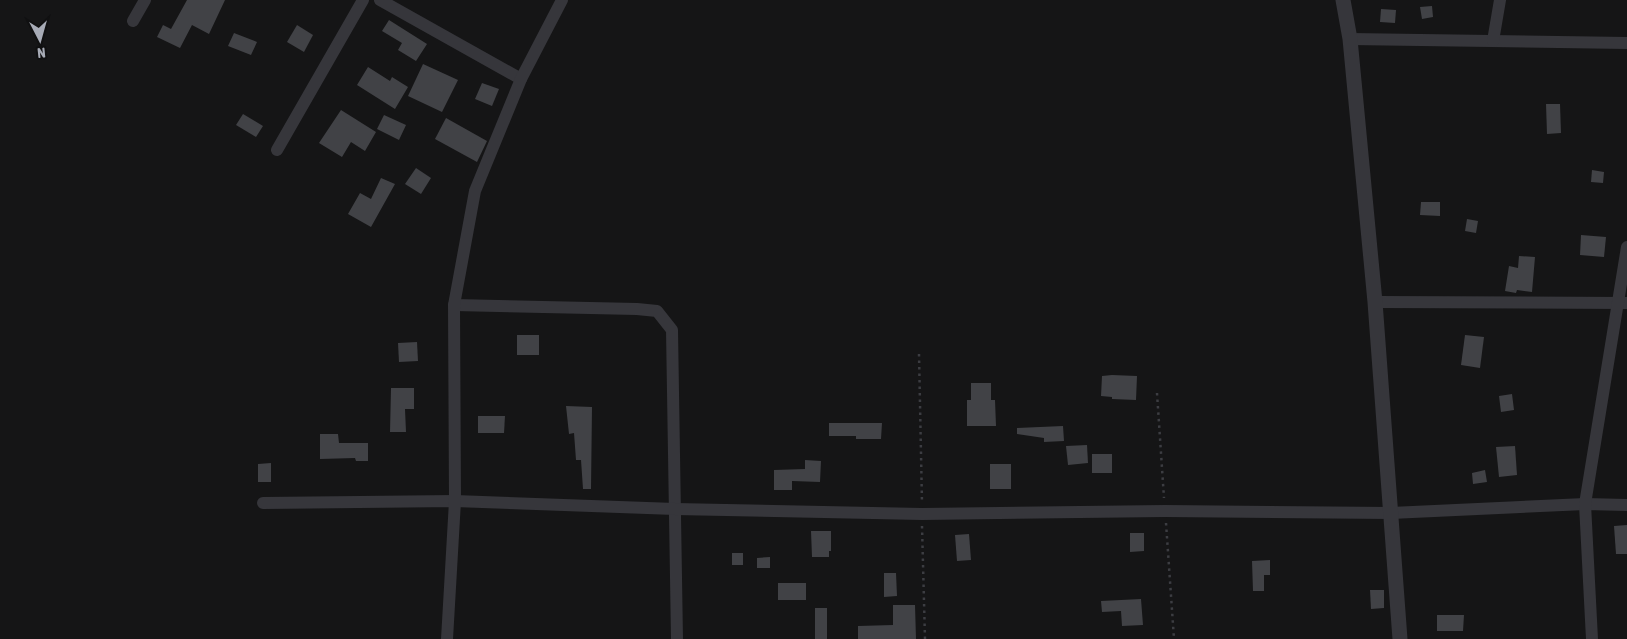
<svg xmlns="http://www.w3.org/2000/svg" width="1627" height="639" font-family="'Asap Condensed',sans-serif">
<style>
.building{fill:#414246}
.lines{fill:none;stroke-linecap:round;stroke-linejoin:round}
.path{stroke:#3c3d42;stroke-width:2.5;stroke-dasharray:2.5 4;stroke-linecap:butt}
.minor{stroke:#36363b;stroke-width:12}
.tertiary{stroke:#36363b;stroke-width:15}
</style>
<rect width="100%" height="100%" fill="#151516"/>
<g class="building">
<polygon points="187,0 225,0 209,34 192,25 180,48 157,37 163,25 171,29"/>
<polygon points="1432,6 1433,17 1422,19 1420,7"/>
<polygon points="1381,9 1396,10 1395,23 1380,22"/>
<polygon points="389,20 427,44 416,61 398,50 402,43 382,31"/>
<polygon points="297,25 313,35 304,52 287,42"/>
<polygon points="234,33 257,42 251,55 228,46"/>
<polygon points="423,64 458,80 442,112 408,96"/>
<polygon points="368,67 390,81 392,77 408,87 395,109 357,85"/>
<polygon points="482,83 499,89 492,106 475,99"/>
<polygon points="1546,104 1560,104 1561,133 1547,134"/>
<polygon points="341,110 376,132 365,151 351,142 342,157 319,143"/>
<polygon points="243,114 263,126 256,137 236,125"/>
<polygon points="384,115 406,125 399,140 377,129"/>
<polygon points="446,118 487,141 477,162 435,139"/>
<polygon points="416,168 431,178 421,194 405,184"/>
<polygon points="1592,170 1604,172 1603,183 1591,182"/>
<polygon points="381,178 395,184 371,227 348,214 360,193 371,199"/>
<polygon points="1421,202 1440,202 1440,216 1420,215"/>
<polygon points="1467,219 1478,221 1476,233 1465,231"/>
<polygon points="1581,235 1606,237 1604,257 1580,255"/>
<polygon points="1519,256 1535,257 1532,292 1517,290 1516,293 1505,291 1509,266 1518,268"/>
<rect x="517" y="335" width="22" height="20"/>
<polygon points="1465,335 1484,337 1480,368 1461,365"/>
<polygon points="417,342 418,361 399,362 398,343"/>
<polygon points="1112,375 1137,376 1136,400 1112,399 1112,397 1101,396 1102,376"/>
<polygon points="971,383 991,383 991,400 995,400 996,426 967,426 967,400 971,400"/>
<polygon points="391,388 414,388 414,409 405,409 406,432 390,432"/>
<polygon points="1512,394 1514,410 1501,412 1499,396"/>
<polygon points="566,406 592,407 591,489 583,489 581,460 576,460 574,433 569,434"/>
<polygon points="478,416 505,416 504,433 478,433"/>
<polygon points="829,423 882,423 881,439 856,439 856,436 829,436"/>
<polygon points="1063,426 1064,441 1044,442 1044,438 1017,434 1017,428"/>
<polygon points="320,434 338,434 339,443 368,443 368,461 356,461 355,458 320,459"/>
<polygon points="1087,445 1088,463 1068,465 1066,446"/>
<polygon points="1515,446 1517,475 1499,477 1496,447"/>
<rect x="1092" y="454" width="20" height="19"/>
<polygon points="805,460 821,461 820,482 792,481 792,490 774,490 774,470 805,469"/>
<polygon points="271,463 271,482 258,482 258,464"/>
<rect x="990" y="464" width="21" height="25"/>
<polygon points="1485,470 1487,482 1473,484 1472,473"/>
<polygon points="1627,525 1627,554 1616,554 1614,526"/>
<polygon points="811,531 831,531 831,551 829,551 829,557 812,557"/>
<polygon points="1130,533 1144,533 1144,551 1130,552"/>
<polygon points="969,534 971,560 957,561 955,535"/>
<rect x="732" y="553" width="11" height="12"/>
<polygon points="770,557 770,568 757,568 757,558"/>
<polygon points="1270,560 1270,575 1264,575 1264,591 1253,591 1252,561"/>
<polygon points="884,573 896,573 897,596 884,597"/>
<rect x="778" y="583" width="28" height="17"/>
<polygon points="1370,590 1384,590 1384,608 1371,609"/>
<polygon points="1141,599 1143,625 1122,626 1121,611 1102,612 1101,601"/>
<polygon points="893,605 915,605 916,639 858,639 858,626 893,625"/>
<rect x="815" y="608" width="12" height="31"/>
<polygon points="1437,615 1464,615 1463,631 1437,631"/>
</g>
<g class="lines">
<g class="path">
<polyline points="919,354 922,503"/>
<polyline points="1157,393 1164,498"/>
<polyline points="1166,523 1174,639"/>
<polyline points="922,526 925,639"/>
</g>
<g class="minor">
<polyline points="380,0 521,79"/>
<polyline points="133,21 145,0"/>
<polyline points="1350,39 1627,43"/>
<polyline points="1493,41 1500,0"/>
<polyline points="277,150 363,0"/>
<polyline points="1375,302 1627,303"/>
<polyline points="454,305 637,309 657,311 672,330 677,639"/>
<polyline points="263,503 455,501 675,509 922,514 1165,511 1391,513 1585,504 1627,505"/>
<polyline points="447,639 455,501 454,305 475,191 521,79 562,0"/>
<polyline points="1592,639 1585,504 1627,247"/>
</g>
<polyline class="tertiary" points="1343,0 1350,39 1375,302 1400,639"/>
</g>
<g transform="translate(40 40) rotate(174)" stroke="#101011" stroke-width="4" paint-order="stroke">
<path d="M0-4L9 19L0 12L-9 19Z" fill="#a7abb6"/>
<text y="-8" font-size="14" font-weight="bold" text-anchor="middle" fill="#a7abb6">N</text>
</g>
</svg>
